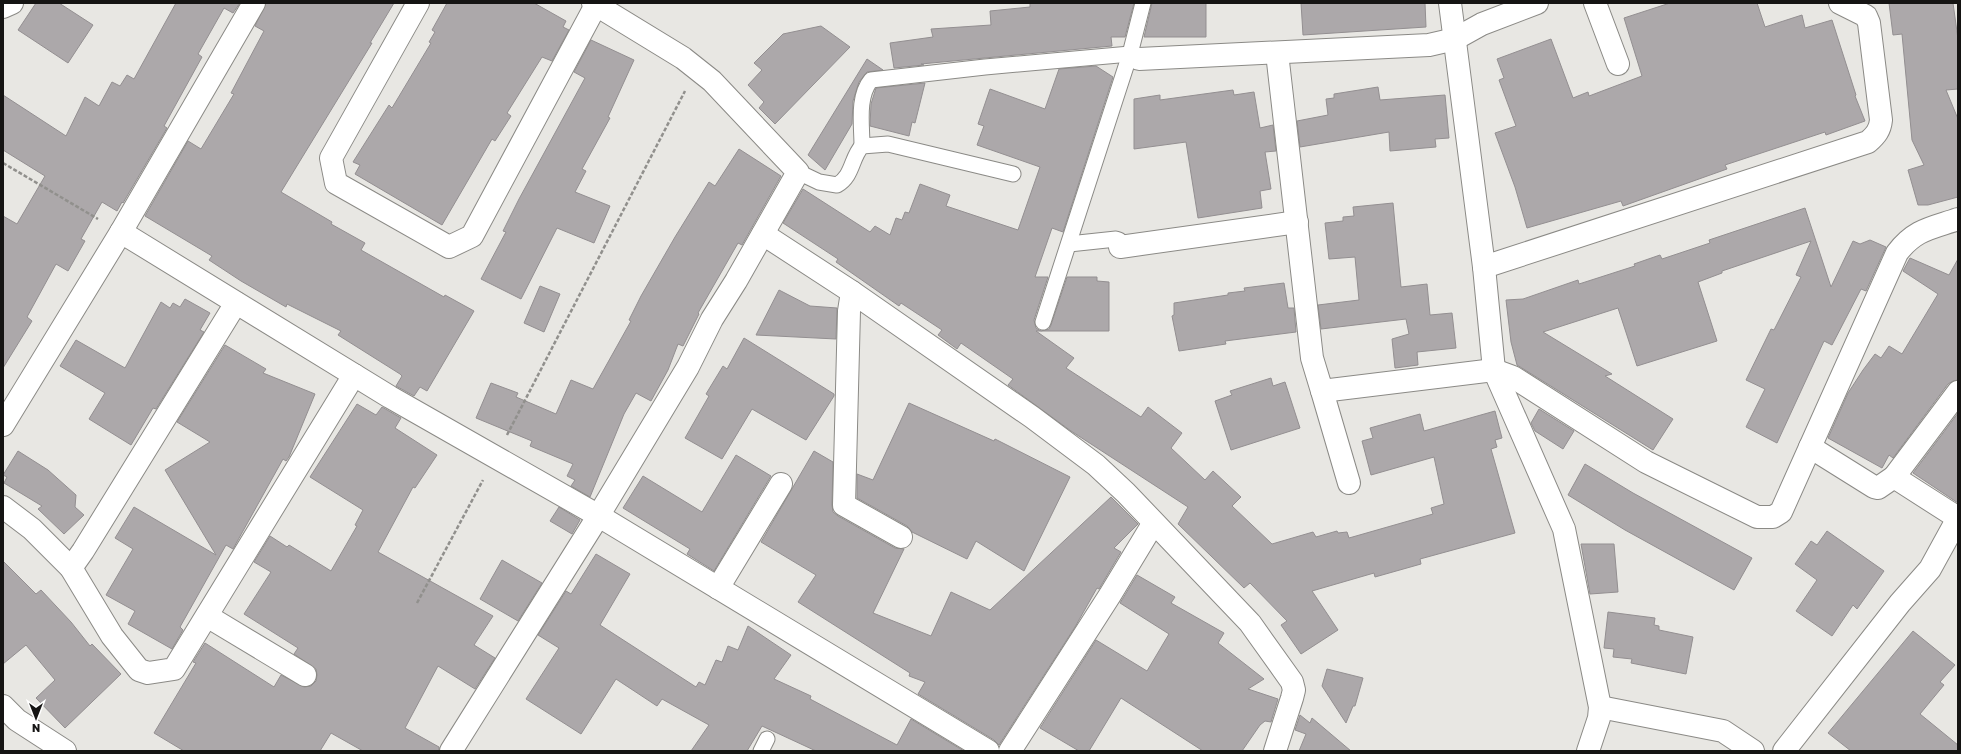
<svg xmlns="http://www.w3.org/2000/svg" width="1961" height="754" font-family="'Golos Text',sans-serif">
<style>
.building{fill:#aca8aa;stroke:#938f91}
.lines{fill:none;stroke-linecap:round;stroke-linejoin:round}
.service-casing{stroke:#8b8a86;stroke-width:17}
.minor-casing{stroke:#8b8a86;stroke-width:24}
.path{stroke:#91908d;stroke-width:2.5;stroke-dasharray:4 2;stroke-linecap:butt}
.service{stroke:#fff;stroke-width:15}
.minor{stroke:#fff;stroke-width:22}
</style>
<rect width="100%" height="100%" fill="#e8e7e3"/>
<g class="building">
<polygon points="36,3 59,3 93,25 68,63 18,30"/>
<polygon points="176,3 240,3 233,13 224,8 198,54 202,57 164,126 167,128 123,203 122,202 117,211 102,202 81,239 85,241 68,271 56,264 27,317 32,321 3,368 3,216 17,224 45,176 3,150 3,95 66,136 85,97 99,106 112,82 120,86 127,75 134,79"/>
<polygon points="266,3 394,3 370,43 372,43 281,192 332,222 331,224 365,243 361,250 444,297 445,295 474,311 427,391 420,387 414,396 396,386 402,376 400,374 338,335 341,331 287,304 286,307 241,281 209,260 212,256 145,216 188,141 201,149 234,94 231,93 264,31 255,26"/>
<polygon points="447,3 534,3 566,21 563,27 569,30 552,61 542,57 507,113 511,116 495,141 492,139 442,225 355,174 360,165 353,162 389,105 392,108 431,43 429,42 435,32 432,30"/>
<polygon points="1030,3 1134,3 1125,37 1111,37 1112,46 921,64 924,65 894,68 890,43 933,37 931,29 991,25 990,11 1030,7"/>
<polygon points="1152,3 1206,3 1206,37 1144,37"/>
<polygon points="1301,3 1425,3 1426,27 1303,35"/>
<polygon points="1670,3 1757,3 1765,27 1802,15 1805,28 1832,20 1856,95 1855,96 1865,121 1826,135 1825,132 1725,165 1727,169 1623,206 1621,201 1527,228 1515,187 1495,133 1516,126 1499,80 1504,78 1497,59 1551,39 1573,98 1588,92 1589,96 1642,76 1624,18"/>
<polygon points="1889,3 1953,3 1958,39 1958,89 1946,90 1958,119 1958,197 1928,205 1918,205 1908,170 1924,165 1912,140 1902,34 1893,35"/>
<polygon points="821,26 850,47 775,124 759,108 764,102 748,85 762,70 754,63 783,34"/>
<polygon points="591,40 634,60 608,117 610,118 582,169 586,171 575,192 610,206 594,243 557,228 521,299 481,279 506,232 503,231 519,199 585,78 574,72"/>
<polygon points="867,59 883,70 867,72 859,82 853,101 852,124 825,170 808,155"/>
<polygon points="1096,66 1113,77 1063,232 1052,228 1035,277 1048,277 1034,320 1036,328 1041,331 1049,329 1051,325 1067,277 1097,277 1097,281 1109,282 1109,331 1036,331 1074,358 1066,368 1141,417 1148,407 1182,433 1171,448 1205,480 1213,471 1241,497 1232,506 1272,544 1313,532 1316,537 1337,531 1338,533 1347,532 1349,538 1433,514 1431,508 1444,504 1434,457 1371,475 1362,441 1373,438 1370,428 1420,414 1424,431 1495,411 1502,438 1495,440 1497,447 1491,449 1515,533 1420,559 1421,564 1375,577 1374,573 1312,591 1338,630 1301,654 1281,625 1287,621 1250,583 1244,588 1178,524 1188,507 1071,431 1008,385 1013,379 961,343 957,349 938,335 942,330 901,303 899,306 836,262 838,259 783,223 803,189 870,232 875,226 890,235 896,218 902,220 905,212 909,213 920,184 950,195 946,206 1018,230 1040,167 977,145 984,126 978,124 990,89 1045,109 1059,69"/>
<polygon points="925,83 915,123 912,122 909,136 870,126 871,104 876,88"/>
<polygon points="1378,87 1380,100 1445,95 1449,138 1435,139 1436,147 1390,151 1389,132 1300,147 1297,121 1328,115 1326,99 1334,98 1334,94"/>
<polygon points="1233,90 1234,95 1254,92 1260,128 1273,125 1276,151 1265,152 1271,189 1260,191 1262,208 1198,218 1186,142 1134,149 1134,99 1160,95 1160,100"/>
<polygon points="739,149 781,176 742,245 738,243 698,313 699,314 683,346 678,344 668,370 651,401 636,393 624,414 590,497 571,486 575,480 567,476 573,464 530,446 532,441 476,418 491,383 518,393 516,397 556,414 571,380 593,389 631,321 629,320 641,296 675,237 709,182 715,186"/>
<polygon points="1393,203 1401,287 1427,284 1430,315 1452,313 1456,348 1417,352 1418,365 1395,368 1392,339 1409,334 1406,319 1321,329 1318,305 1359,300 1355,257 1329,259 1325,223 1343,221 1343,217 1354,216 1353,207"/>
<polygon points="1805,208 1831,287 1853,241 1860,244 1870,240 1886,247 1866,291 1861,289 1832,345 1824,341 1777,443 1746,427 1765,389 1746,380 1771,329 1774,330 1801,277 1796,275 1811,241 1722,271 1722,273 1698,282 1717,341 1637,366 1618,308 1543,332 1612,374 1605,376 1673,419 1653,450 1517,365 1511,342 1506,300 1523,299 1578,280 1579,284 1635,266 1634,264 1660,255 1662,259 1710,243 1709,240"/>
<polygon points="1910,258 1949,275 1958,259 1958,380 1953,381 1948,384 1893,458 1889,455 1882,468 1828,438 1848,393 1863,370 1875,354 1881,358 1889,346 1902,354 1938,294 1903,271"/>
<polygon points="1284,283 1288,308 1294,308 1296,332 1225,341 1226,344 1179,351 1172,316 1174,315 1174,303 1228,295 1228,293 1245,291 1244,288"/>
<polygon points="540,286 560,294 544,332 524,323"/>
<polygon points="779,290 810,306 837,308 836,339 756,335"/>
<polygon points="185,299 210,313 200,330 204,332 156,409 153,408 131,445 89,419 105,393 60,366 76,340 125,368 161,302 170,308 173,303 180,307"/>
<polygon points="744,338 834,394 834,396 806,440 752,409 722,459 685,438 709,396 706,394 723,366 727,369"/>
<polygon points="225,345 266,369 263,373 315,394 289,457 286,461 283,459 233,549 226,545 180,627 183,630 172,649 128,624 135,611 106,595 133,549 115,538 134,507 216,555 165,470 210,442 177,422"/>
<polygon points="1271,378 1273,386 1285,382 1300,428 1231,450 1215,401 1232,395 1230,391"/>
<polygon points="909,403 994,441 995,439 1070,477 1024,571 976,541 967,559 912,532 907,526 857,498 857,474 873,480"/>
<polygon points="357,404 376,415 382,407 401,418 395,428 437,455 415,488 413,487 378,552 493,616 474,645 495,658 475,689 438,666 405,728 439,747 439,751 363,751 331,733 320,751 184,751 154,733 196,663 193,662 205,643 274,687 281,675 304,687 311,686 316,681 317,675 316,669 294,654 298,648 244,614 271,572 254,562 270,536 287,547 289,545 331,571 357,526 355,525 363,510 310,477"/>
<polygon points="1539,409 1574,431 1563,449 1535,431 1531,423"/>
<polygon points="1958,413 1958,503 1913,473"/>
<polygon points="18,451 48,470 76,495 75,507 84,515 64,534 38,509 42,506 4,483 7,477 3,475"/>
<polygon points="814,451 833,462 832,505 833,512 838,516 895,548 904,549 873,613 931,636 951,592 990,610 1111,497 1138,524 1114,548 1121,552 1099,589 1097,588 1075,627 999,745 994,740 918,694 925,682 909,676 910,673 798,602 816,575 761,542"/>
<polygon points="736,455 771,476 714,571 687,554 690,549 623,508 643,476 702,512"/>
<polygon points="1585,464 1633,493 1752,558 1734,590 1625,530 1568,495"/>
<polygon points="559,507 580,520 572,534 550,521"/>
<polygon points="1827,531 1884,571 1857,609 1853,605 1832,636 1796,611 1817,580 1795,564 1811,541 1817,545"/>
<polygon points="1581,544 1614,544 1618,592 1590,594"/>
<polygon points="596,554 630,574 600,625 696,687 699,682 705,685 716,660 722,662 728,646 738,650 748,626 791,655 774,679 811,696 810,699 897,745 911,719 964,751 816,751 762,726 747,751 691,751 709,725 662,699 657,706 616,679 581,734 526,699 559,648 538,635 566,591 571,594"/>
<polygon points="502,560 542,583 518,621 480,599"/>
<polygon points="3,561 36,594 41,590 71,622 90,646 92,644 121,674 65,728 36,698 55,680 26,645 3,664"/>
<polygon points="1137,575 1175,597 1171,603 1224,633 1218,643 1264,679 1248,689 1278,699 1271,722 1265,721 1260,725 1242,751 1203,751 1121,698 1089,751 1079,751 1040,728 1096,640 1147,671 1169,634 1120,603"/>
<polygon points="1608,612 1655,618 1654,625 1659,626 1659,630 1693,637 1686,674 1631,663 1632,659 1613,657 1614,649 1604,648"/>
<polygon points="1913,631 1955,665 1940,682 1944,685 1920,714 1958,745 1958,751 1851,751 1828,733"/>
<polygon points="1327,669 1363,678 1355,706 1353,706 1346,723 1322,686"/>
<polygon points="1300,715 1310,723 1312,718 1351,751 1299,751 1306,734 1295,730"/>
</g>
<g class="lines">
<defs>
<g id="service">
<path d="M862,146c0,-21 -5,-49 9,-66l114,-13 145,-13"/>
<path d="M798,172l21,10 18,3c16,-9 14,-27 25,-39l26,-2 125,30"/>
<polyline points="1069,244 1116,239 1119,240 1120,247"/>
<polyline points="1043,322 1130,54 1143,3"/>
<polyline points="761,751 767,739"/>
</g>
<g id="minor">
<polyline points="418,3 331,158 336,183 449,247 472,236 596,5"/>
<polyline points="1450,3 1484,267 1494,370 1564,529 1600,707 1599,718 1588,751"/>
<polyline points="1595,3 1618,64"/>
<polyline points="3,7 12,3"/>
<path d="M1277,53l35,305 10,33 172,-21 19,7 133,85 111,55h16l8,-5 116,-259c18,-24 35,-25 61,-34"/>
<polyline points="1139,59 1429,45 1455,39 1482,24 1537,3"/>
<polyline points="121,232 390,397 599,516 988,751"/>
<polyline points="763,234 852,292 1032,417 1096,465 1126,493 1250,623 1292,682 1294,690 1292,698 1275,751"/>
<polyline points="1120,247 1297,222"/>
<path d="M1484,267l384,-125c8,-7 12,-12 13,-22l-12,-97 -3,-7 -26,-13"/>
<polyline points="852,292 849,311 844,505 901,537"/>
<polyline points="1322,391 1349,483"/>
<polyline points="3,425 121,232 254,3"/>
<polyline points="1810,447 1874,487 1878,488 1894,477 1958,518"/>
<polyline points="1894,477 1958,392"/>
<polyline points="3,507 32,529 71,568 112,636 139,670 148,673 174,669 354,375"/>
<polyline points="71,568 83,551 236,303"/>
<polyline points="718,588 781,484"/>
<polyline points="207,616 305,675"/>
<polyline points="3,706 17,720 65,751"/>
<polyline points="1600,707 1723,731 1753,751"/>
<polyline points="451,751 594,523 688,367 712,319 736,281 798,172 712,81 683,58 593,3"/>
<polyline points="1010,751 1110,595 1153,524"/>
<polyline points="1784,751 1900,603 1930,569 1958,518"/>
</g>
</defs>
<use href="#service" class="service-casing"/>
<use href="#minor" class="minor-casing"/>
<g class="path">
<polyline points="3,163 98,219"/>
<polyline points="507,435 685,91"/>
<polyline points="417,603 483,480"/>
</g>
<use href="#service" class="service"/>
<use href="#minor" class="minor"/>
</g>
<rect width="1961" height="754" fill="none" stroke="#151413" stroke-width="8"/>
<g transform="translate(36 718) rotate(180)" stroke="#ffffff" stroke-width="3" paint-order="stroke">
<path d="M0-3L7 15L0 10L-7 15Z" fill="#151413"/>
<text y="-6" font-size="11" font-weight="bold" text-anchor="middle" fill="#151413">N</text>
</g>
</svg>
